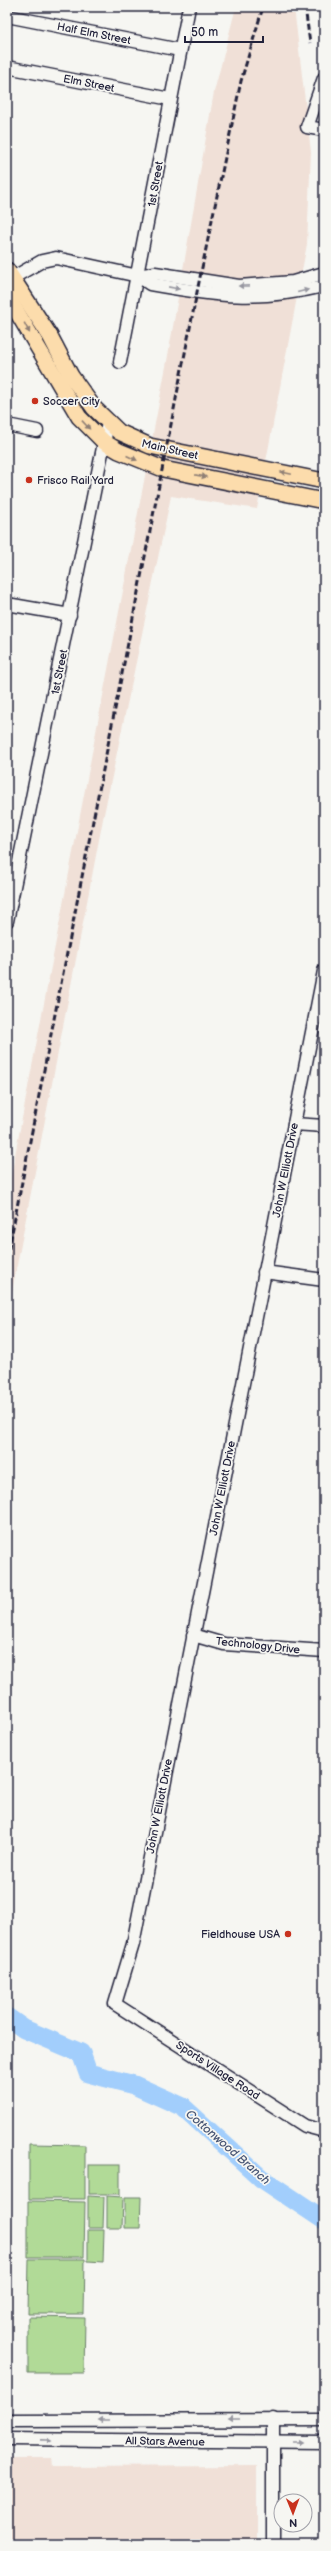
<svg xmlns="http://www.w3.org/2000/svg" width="331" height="2551" font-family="'Balsamiq Sans',sans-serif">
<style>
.built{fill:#f0e0d7}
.green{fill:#b1da97;stroke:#6a7e69}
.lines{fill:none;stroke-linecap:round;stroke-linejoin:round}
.river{stroke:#a2cefc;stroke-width:19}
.minor-casing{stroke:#22223b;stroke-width:15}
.major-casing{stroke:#22223b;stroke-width:18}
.minor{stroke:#f6f6f2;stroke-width:12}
.major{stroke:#fcdcac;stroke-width:15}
.rail{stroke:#22223b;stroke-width:3;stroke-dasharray:6 3;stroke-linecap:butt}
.oneway{fill:#9797a0}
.oneway2{fill:#8f7f74}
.poi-dot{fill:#c8321e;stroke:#f6f6f2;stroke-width:1.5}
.labels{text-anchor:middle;stroke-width:3.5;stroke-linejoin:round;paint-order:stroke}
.street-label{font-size:11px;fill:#22223b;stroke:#f6f6f2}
.poi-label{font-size:11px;fill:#22223b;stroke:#f6f6f2;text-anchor:start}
.water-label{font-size:12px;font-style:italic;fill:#485675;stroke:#f6f6f2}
</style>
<rect width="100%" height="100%" fill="#f6f6f2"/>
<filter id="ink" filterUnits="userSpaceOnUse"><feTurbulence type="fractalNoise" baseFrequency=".025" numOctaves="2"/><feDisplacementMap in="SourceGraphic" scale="8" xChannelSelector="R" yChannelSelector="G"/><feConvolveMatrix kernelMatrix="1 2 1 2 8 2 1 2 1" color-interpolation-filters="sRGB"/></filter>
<g filter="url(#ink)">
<g class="built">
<polygon points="236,7 294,7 311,152 307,244 257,509 171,496 103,819 7,1317 7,1197 167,361 214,92"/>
<polygon points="7,2458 52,2458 53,2467 257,2466 257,2544 7,2544"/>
</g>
<g class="green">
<polygon points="29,2144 85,2145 85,2199 29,2199"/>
<rect x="89" y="2165" width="31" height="29"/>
<polygon points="88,2196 104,2197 103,2228 88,2228"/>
<polygon points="107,2196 123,2197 122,2228 107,2228"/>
<polygon points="125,2197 141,2197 140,2228 125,2228"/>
<polygon points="28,2201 85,2202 84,2257 28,2257"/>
<polygon points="88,2230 104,2230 103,2262 88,2261"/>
<polygon points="29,2259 85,2259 84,2314 28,2314"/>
<polygon points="28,2317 85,2318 84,2373 28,2373"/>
</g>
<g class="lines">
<polyline class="river" points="7,2017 24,2029 81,2053 88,2073 134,2085 183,2107 261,2178 324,2220"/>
<defs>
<g id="minor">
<polyline points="7,16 180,50"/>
<polyline points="7,67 170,99"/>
<polyline points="324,78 307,127 324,130"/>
<path d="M138,276l12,8c67,12 107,18 174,2"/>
<polyline points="7,281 42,261 56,258 138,276 155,273 239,286 293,282 324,273"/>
<polyline points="120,362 189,7"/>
<polyline points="7,425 37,431"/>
<polyline points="7,604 70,615"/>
<polyline points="7,921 108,423"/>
<polyline points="324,971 133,1944 115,2004 305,2126 324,2131"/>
<polyline points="294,1124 324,1126"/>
<polyline points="264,1272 324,1280"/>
<polyline points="193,1635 224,1644 324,1651"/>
<polyline points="7,2421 324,2420"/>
<polyline points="7,2439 324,2442"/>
<polyline points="273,2544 273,2419"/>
</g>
<g id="major">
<polyline points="7,270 50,336 71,376 94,408 119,432 150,446 324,481"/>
<polyline points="7,295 79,417 104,442 119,451 163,469 324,501"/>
</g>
</defs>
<use href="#minor" class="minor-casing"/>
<use href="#major" class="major-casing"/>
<use href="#minor" class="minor"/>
<use href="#major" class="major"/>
<g class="rail">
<polyline points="305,7 310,43"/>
<polyline points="7,1258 199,282 241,81 263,7"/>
</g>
</g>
<defs><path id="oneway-solid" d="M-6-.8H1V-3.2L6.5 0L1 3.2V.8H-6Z"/></defs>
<g class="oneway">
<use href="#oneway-solid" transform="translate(244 286) rotate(179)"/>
<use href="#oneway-solid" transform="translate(174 288) rotate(11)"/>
<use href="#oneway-solid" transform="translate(303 291) rotate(-14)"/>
<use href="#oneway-solid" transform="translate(234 2419) rotate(180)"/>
<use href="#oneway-solid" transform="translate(104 2420) rotate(180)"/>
<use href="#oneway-solid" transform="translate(46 2440) rotate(1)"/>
<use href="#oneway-solid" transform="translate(298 2442)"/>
</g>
<g class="oneway2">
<use href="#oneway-solid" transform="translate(27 328) rotate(62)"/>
<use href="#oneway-solid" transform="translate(86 425) rotate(47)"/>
<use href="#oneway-solid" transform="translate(132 458) rotate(24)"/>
<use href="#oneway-solid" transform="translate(286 473) rotate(-168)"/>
<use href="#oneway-solid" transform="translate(201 476) rotate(11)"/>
</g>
</g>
<g class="poi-dot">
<circle cx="35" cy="401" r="4"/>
<circle cx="29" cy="480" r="4"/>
<circle cx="288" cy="1934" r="4"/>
</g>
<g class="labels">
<g class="street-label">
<text transform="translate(94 33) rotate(11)" y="4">Half Elm Street</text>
<text transform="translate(89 83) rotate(11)" y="4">Elm Street</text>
<text transform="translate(155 184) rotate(-80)" y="4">1st Street</text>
<text transform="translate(170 449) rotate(13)" y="4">Main Street</text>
<text transform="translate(59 672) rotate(-79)" y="4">1st Street</text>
<text transform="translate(285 1170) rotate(-79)" y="4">John W Elliott Drive</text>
<text transform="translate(222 1488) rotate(-79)" y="4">John W Elliott Drive</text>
<text transform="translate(258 1645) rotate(6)" y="4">Technology Drive</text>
<text transform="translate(159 1806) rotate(-79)" y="4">John W Elliott Drive</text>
<text transform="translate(218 2070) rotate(33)" y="4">Sports Village Road</text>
<text transform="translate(165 2441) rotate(1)" y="4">All Stars Avenue</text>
</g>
<g class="poi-label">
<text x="43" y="405">Soccer City</text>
<text x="37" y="484">Frisco Rail Yard</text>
<text x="280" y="1938" text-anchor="end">Fieldhouse USA</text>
</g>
<g class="water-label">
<text transform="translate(228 2147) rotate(41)" y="4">Cottonwood Branch</text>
</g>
</g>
<rect width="331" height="2551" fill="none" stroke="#f6f6f2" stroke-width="24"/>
<rect x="12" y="12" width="307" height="2527" fill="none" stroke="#22223b" stroke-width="1.5" filter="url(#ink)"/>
<g transform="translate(293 2513) rotate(179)"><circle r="19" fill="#f6f6f2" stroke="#a1a1a9"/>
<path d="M0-3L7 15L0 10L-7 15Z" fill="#c8321e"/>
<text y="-6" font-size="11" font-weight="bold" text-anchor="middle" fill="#22223b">N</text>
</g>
<path d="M185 36v6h78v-6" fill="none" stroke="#22223b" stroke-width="2"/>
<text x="191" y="36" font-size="12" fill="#22223b" stroke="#f6f6f2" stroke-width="3" paint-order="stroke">50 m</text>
</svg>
